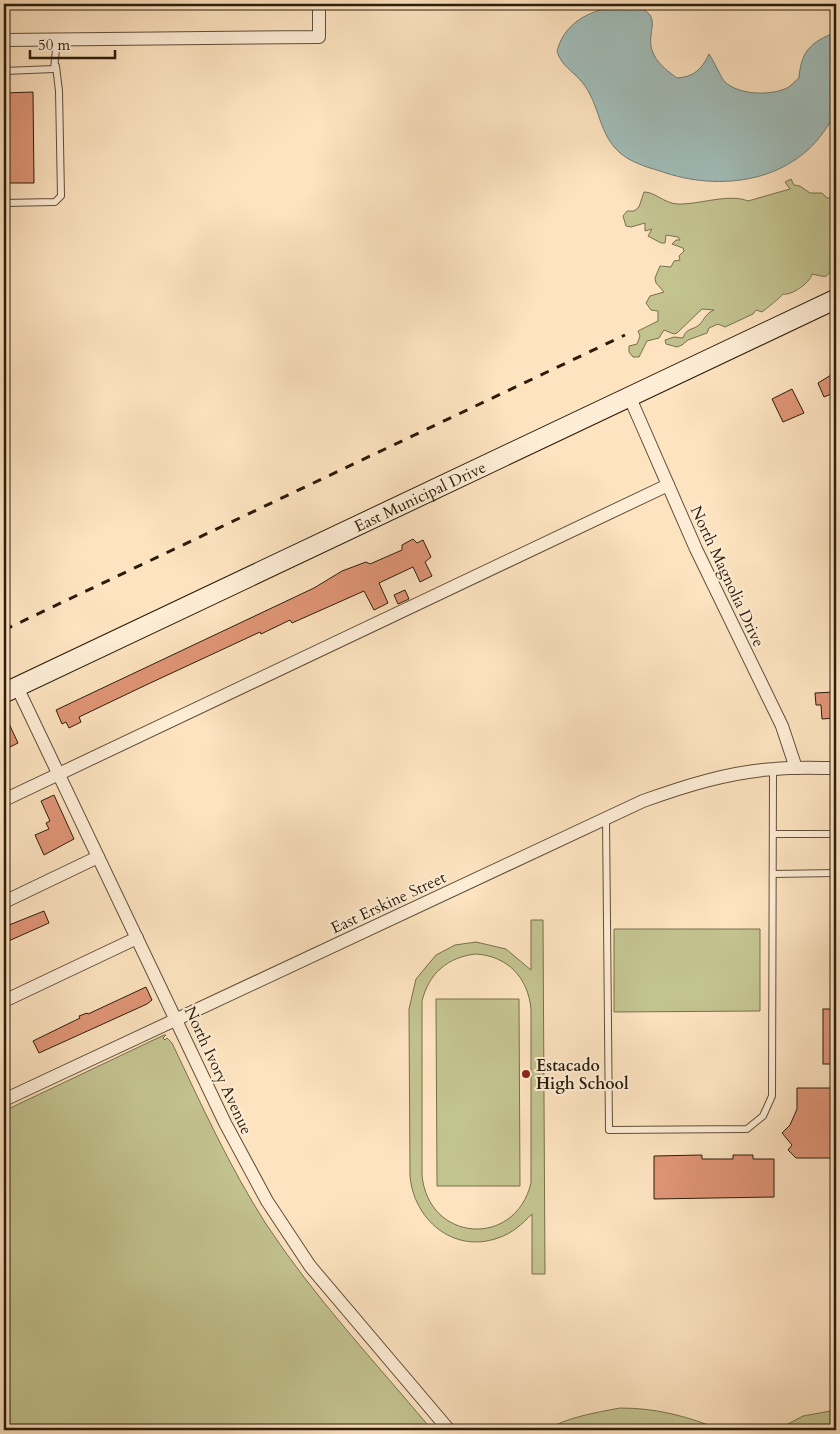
<svg xmlns="http://www.w3.org/2000/svg" width="840" height="1434" font-family="Cardo,serif">
<style>
.green{fill:#c3c390;stroke:#78704d;fill-rule:evenodd}
.water{fill:#a1bdb9;stroke:#727d73}
.building{fill:#e09577;stroke:#2c1d0a}
.lines{fill:none;stroke-linecap:round;stroke-linejoin:round}
.lane-casing{stroke:#604e38;stroke-width:8}
.street-casing{stroke:#604e38;stroke-width:14}
.secondary-casing{stroke:#2c1d0a;stroke-width:21}
.lane{stroke:#feedd6;stroke-width:6}
.street{stroke:#feedd6;stroke-width:12}
.secondary{stroke:#feedd6;stroke-width:19}
.rail{stroke:#2c1d0a;stroke-width:3;stroke-dasharray:9 9;stroke-linecap:butt}
.poi-dot{fill:#8f2418;stroke:#feedd6;stroke-width:2}
.labels{text-anchor:middle;stroke-width:4;stroke-linejoin:round;paint-order:stroke}
.street-label{font-size:16px;fill:#2c1d0a;stroke:#feedd6}
.poi-label{font-size:16px;font-weight:bold;fill:#2c1d0a;stroke:#feedd6;text-anchor:start}
</style>
<rect width="100%" height="100%" fill="#fde3c0"/>
<filter id="stains"><feTurbulence type="fractalNoise" baseFrequency=".004" numOctaves="4"/><feColorMatrix values="0 0 0 0 .2 0 0 0 0 .09 0 0 0 0 .02 0 0 0 .5 -.17"/></filter>
<radialGradient id="worn" r=".72"><stop offset=".6" stop-color="#630" stop-opacity="0"/><stop offset="1" stop-color="#630" stop-opacity=".3"/></radialGradient>
<g class="green">
<path d="M791,179l3,6 6,1 10,7h12l5,5h9v69c-14,9 -2,12 -24,7 -2,9 -21,22 -29,20 -2,3 -17,15 -21,18l-6,-2 -3,4 -28,13 -7,-3 -9,4 -2,5 -19,7 -6,5 -5,2 -11,-3 -1,-4 9,-3 9,1c3,-10 10,-8 16,-13 6,-6 6,-11 15,-15l-12,-1 -25,24 -3,1 -10,-4 -5,8 -12,3 -8,16h-6l-4,-5v-6l8,-2 3,-8 -2,-5 20,-10v-10l-7,-1 -5,-7 4,-7 14,-4 -8,-9 -1,-5 5,-12 11,1 3,-6 6,-1 -1,-4 5,-5 -1,-3 -11,-4 4,-4h4l-2,-3 -12,-2 -1,8h-4l-13,-7 4,-7 -7,2v-8l-14,4 -5,-1 -3,-10 4,-5h7l5,-4 5,-15c11,0 20,11 33,12 21,1 52,-11 71,-3l42,-12 -5,-7z"/>
<path d="M531,920h12l2,354h-13v-60c-10,10 -19,19 -34,24 -45,16 -85,-19 -88,-63l-1,-166 7,-30 20,-24 19,-10 21,-3 30,7 25,21zM476,954c31,2 52,23 55,55v174c-16,66 -103,59 -109,-8v-174c7,-28 26,-44 54,-47z"/>
<polygon points="614,929 760,929 760,1011 614,1012"/>
<polygon points="436,999 519,999 520,1186 437,1186"/>
<path d="M164,1035h2l-3,3 2,2 2,-2 5,5c29,61 57,123 94,181 48,73 110,139 166,206h-428v-319z"/>
<path d="M620,1408c36,0 67,8 101,22h-175c22,-13 48,-17 74,-22z"/>
<polygon points="836,1410 836,1430 788,1430 786,1425 803,1416"/>
</g>
<path class="water" d="M631,5c38,10 11,27 23,50 5,10 15,17 23,23 17,-1 25,-9 32,-24 5,7 12,24 16,28 14,13 45,14 62,6 4,-2 8,-7 12,-10 2,-27 12,-36 37,-46 0,26 4,68 -6,90 -34,60 -109,71 -170,49 -14,-4 -30,-9 -41,-19 -21,-19 -19,-48 -37,-70 -9,-11 -21,-16 -25,-31 9,-34 42,-44 74,-46z"/>
<g class="building">
<polygon points="33,92 34,183 4,183 4,93"/>
<polygon points="836,372 836,392 824,397 818,383"/>
<polygon points="792,389 804,413 783,422 772,399"/>
<polygon points="413,539 417,543 423,540 431,557 425,562 432,576 420,582 413,567 379,583 388,603 374,610 364,591 292,623 290,620 261,634 260,632 146,685 79,717 81,722 69,728 66,722 62,724 56,710 314,588 342,571 366,562 370,564 402,550 402,545"/>
<polygon points="405,590 409,599 398,604 394,595"/>
<polygon points="834,692 836,718 822,719 821,705 816,705 815,693"/>
<polygon points="4,713 18,743 4,750"/>
<polygon points="54,795 74,839 44,855 35,835 49,829 46,823 50,821 41,801"/>
<polygon points="44,911 49,923 4,943 4,927"/>
<polygon points="146,987 152,1000 147,1004 39,1053 33,1041 80,1018 79,1016 87,1013 88,1014"/>
<rect x="823" y="1009" width="13" height="55"/>
<polygon points="797,1088 836,1088 836,1158 796,1158 788,1150 792,1145 782,1133 790,1125 797,1109"/>
<polygon points="702,1155 702,1159 733,1159 733,1155 753,1155 753,1159 774,1159 774,1197 654,1199 654,1156"/>
</g>
<g class="lines">
<defs>
<g id="lane">
<polyline points="4,71 54,69 57,40"/>
<polyline points="4,203 55,202 61,196 59,91 56,66"/>
<polyline points="606,818 609,1130 747,1129 763,1116 772,1096 773,769"/>
<polyline points="773,834 836,834"/>
<polyline points="773,874 836,873"/>
</g>
<g id="street">
<polyline points="4,40 319,37 319,4"/>
<polyline points="630,398 696,549 782,726 796,768"/>
<polyline points="17,687 225,1123 267,1201 310,1266 449,1430"/>
<polyline points="4,800 668,485"/>
<polyline points="4,902 98,857"/>
<polyline points="4,1001 137,938"/>
<path d="M4,1100l639,-299c42,-15 86,-29 131,-32 21,-2 42,-1 62,-1"/>
</g>
<g id="secondary">
<path id="s1" d="M4,693l832,-394"/>
</g>
</defs>
<use href="#lane" class="lane-casing"/>
<use href="#street" class="street-casing"/>
<use href="#secondary" class="secondary-casing"/>
<use href="#lane" class="lane"/>
<use href="#street" class="street"/>
<use href="#secondary" class="secondary"/>
<polyline class="rail" points="4,630 625,335"/>
</g>
<circle class="poi-dot" cx="526" cy="1074" r="5"/>
<g class="labels">
<g class="street-label">
<text dy="6" stroke="none"><textPath href="#s1" startOffset="460">East Municipal Drive</textPath></text>
<text transform="translate(728 576) rotate(65)" y="6">North Magnolia Drive</text>
<text transform="translate(388 902) rotate(-25)" y="6">East Erskine Street</text>
<text transform="translate(219 1070) rotate(65)" y="6">North Ivory Avenue</text>
</g>
<g class="poi-label">
<text x="536" y="1071">Estacado<tspan x="536" dy="18">High School</tspan></text>
</g>
</g>
<rect width="840" height="1434" fill="none" stroke="#fde3c0" stroke-width="20"/>
<rect x="5" y="5" width="830" height="1424" fill="none" stroke="#2c1d0a" stroke-width="2.5"/>
<rect x="10" y="10" width="820" height="1414" fill="none" stroke="#2c1d0a"/>
<path d="M30 50v8h85v-8" fill="none" stroke="#2c1d0a" stroke-width="2.5"/>
<text x="38" y="50" font-size="15" fill="#2c1d0a" stroke="#feedd6" stroke-width="4" paint-order="stroke">50 m</text>
<rect width="100%" height="100%" filter="url(#stains)"/>
<rect width="100%" height="100%" fill="url(#worn)"/>
</svg>
